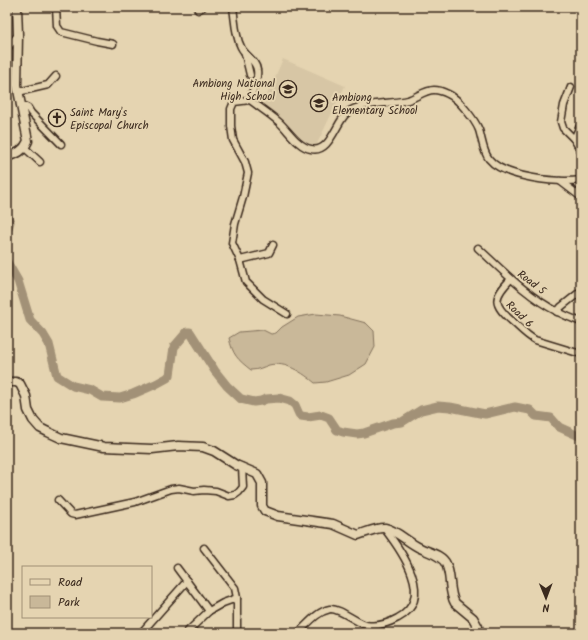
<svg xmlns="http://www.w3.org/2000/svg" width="588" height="640" font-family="Kalam,sans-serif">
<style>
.built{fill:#d7c6a5}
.green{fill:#c9b899;stroke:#82715c}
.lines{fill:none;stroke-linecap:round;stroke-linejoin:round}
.river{stroke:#a29177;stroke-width:9}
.minor-casing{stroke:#3b2a1e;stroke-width:9}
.major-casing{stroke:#3b2a1e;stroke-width:11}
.minor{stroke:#e5d4b1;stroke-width:6}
.major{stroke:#e5d4b1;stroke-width:8}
.labels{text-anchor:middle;stroke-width:4;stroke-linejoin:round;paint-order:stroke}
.poi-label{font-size:11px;fill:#3b2a1e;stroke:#e5d4b1;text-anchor:start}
.street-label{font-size:11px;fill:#3b2a1e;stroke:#e5d4b1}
</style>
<rect width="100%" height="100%" fill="#e5d4b1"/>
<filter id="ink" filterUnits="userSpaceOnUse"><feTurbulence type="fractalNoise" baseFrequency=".025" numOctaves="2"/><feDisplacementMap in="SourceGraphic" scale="8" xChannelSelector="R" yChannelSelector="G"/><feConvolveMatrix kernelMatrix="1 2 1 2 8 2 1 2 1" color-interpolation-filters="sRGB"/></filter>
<g filter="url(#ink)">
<polygon class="built" points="283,59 345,86 315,148 300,143 262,106"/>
<path class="green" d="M316,314l24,2 26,7 8,8 1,16 -9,17 -17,11 -23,7 -11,1c-12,-10 -29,-22 -46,-18 -6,2 -11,5 -18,5 -14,-11 -18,-15 -22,-32l10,-6 24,-2 8,4 5,-1 6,-6 16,-10z"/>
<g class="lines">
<g class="river">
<polyline points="7,216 10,222 7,231"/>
<polyline points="7,262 18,281 30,320 43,334 49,344 57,376 73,386 90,390 102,397 120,398 133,394 156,384 167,378 170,375 174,347 187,332 190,332 215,371 227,386 241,399 254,402 261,401 266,399 279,398 290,401 295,405 299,414 301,416 308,417 321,415 329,418 337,430 343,432 357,434 364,433 393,423 402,422 421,410 438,406 450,407 485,414 515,407 530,410 536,416 551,418 559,427 581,437"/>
</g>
<defs>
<g id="minor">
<polyline points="56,7 57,26 61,32 97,41 113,44"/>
<path d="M233,7c2,13 2,29 8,40 4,9 15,13 16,23 2,10 -5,20 -7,30"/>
<polyline points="198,10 203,7"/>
<polyline points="7,48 18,35"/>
<polyline points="245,54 250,75"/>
<polyline points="571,87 564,105 561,122 563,128 574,139 581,151"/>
<polyline points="18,92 48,85 56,76"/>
<polyline points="20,104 28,108 31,113 61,144"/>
<polyline points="574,139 581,124"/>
<polyline points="25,148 40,162"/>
<polyline points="560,181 581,197"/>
<path d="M478,248c25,23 50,49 80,64 8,4 15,7 23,10"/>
<polyline points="240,260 269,253 273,245"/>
<path d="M511,279c-19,19 -18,26 2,43 7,6 13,13 22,18l46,14"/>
<polyline points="557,312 561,307 581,291"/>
<path d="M287,314l-24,-15 -17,-17 -6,-22 -8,-17 3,-19 8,-27 5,-24 -3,-11 -12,-22 -2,-14v-17l3,-7 16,-2c9,7 20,14 29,22 9,8 19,25 32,27 19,5 25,-27 36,-36 12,-11 45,-9 61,-13 9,-3 17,-10 26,-10 4,0 10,2 14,4 10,4 27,26 31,36 3,9 4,22 10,29 15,19 69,24 92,21"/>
<polyline points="58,500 71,514 75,515 135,502 171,489 179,488 194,491 204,490 216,491 229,496 235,495 239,492 243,487 242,467"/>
<polyline points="204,548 235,588 237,598 237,633"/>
<polyline points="177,568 209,611"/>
<polyline points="141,633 187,581"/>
<polyline points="186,633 209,611 223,603 237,598"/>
<path d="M298,633c10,-9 18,-21 32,-24 10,-1 25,13 36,16 11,2 23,-2 32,-7 38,-20 3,-68 -14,-90"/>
</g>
<g id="major">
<path d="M7,156c10,-1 17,-6 21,-15l-11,-56 1,-50 -1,-28"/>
<path d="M7,382h9l4,2 6,12 2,14 5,10 7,8 8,4 13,6 43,9 48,2 26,-3 25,1 11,4 22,14 21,9 5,9v23l3,5 13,5 55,8 25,11c7,-2 19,-8 27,-7 11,2 24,15 35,20 8,4 22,7 26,16 6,12 2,27 9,39l18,15 5,9 1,6"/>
</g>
</defs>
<use href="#minor" class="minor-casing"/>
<use href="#major" class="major-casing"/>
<use href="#minor" class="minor"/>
<use href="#major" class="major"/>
</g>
</g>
<defs>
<symbol id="school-ring" viewBox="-11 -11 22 22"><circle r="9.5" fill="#e5d4b1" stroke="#3b2a1e" stroke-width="1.5"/><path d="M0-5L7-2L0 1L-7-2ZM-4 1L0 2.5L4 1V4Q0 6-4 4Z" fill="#3b2a1e"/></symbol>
<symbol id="church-ring" viewBox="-11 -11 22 22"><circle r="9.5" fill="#e5d4b1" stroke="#3b2a1e" stroke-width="1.5"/><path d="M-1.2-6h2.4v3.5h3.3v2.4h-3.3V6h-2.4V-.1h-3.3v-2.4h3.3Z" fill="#3b2a1e"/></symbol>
</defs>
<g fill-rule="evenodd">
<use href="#school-ring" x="278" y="79" width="20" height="20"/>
<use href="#school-ring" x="309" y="93" width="20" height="20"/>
<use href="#church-ring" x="47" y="108" width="20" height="20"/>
</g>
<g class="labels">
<g class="poi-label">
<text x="275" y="87" text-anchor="end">Ambiong National<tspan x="275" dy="13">High School</tspan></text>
<text x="332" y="101">Ambiong<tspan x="332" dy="13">Elementary School</tspan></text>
<text x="70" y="116">Saint Mary's<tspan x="70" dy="13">Episcopal Church</tspan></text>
</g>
<g class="street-label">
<text transform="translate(532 282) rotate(37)" y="4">Road 5</text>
<text transform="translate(520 314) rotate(44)" y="4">Road 6</text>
</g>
</g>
<rect width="588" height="640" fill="none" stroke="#e5d4b1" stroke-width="24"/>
<rect x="12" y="12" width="564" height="616" fill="none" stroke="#3b2a1e" stroke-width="1.5" filter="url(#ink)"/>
<rect x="22" y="566" width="130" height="52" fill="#e5d4b1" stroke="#a19076"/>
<rect x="30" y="579" width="20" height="6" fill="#e5d4b1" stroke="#a19076"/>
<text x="58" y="586" font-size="12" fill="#3b2a1e">Road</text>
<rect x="30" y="596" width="20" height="12" fill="#c9b899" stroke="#a19076"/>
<text x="58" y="606" font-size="12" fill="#3b2a1e">Park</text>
<g transform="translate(546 598) rotate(179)" stroke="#e5d4b1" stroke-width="3" paint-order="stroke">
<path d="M0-3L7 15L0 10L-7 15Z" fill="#3b2a1e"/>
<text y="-6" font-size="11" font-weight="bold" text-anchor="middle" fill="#3b2a1e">N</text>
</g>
</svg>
